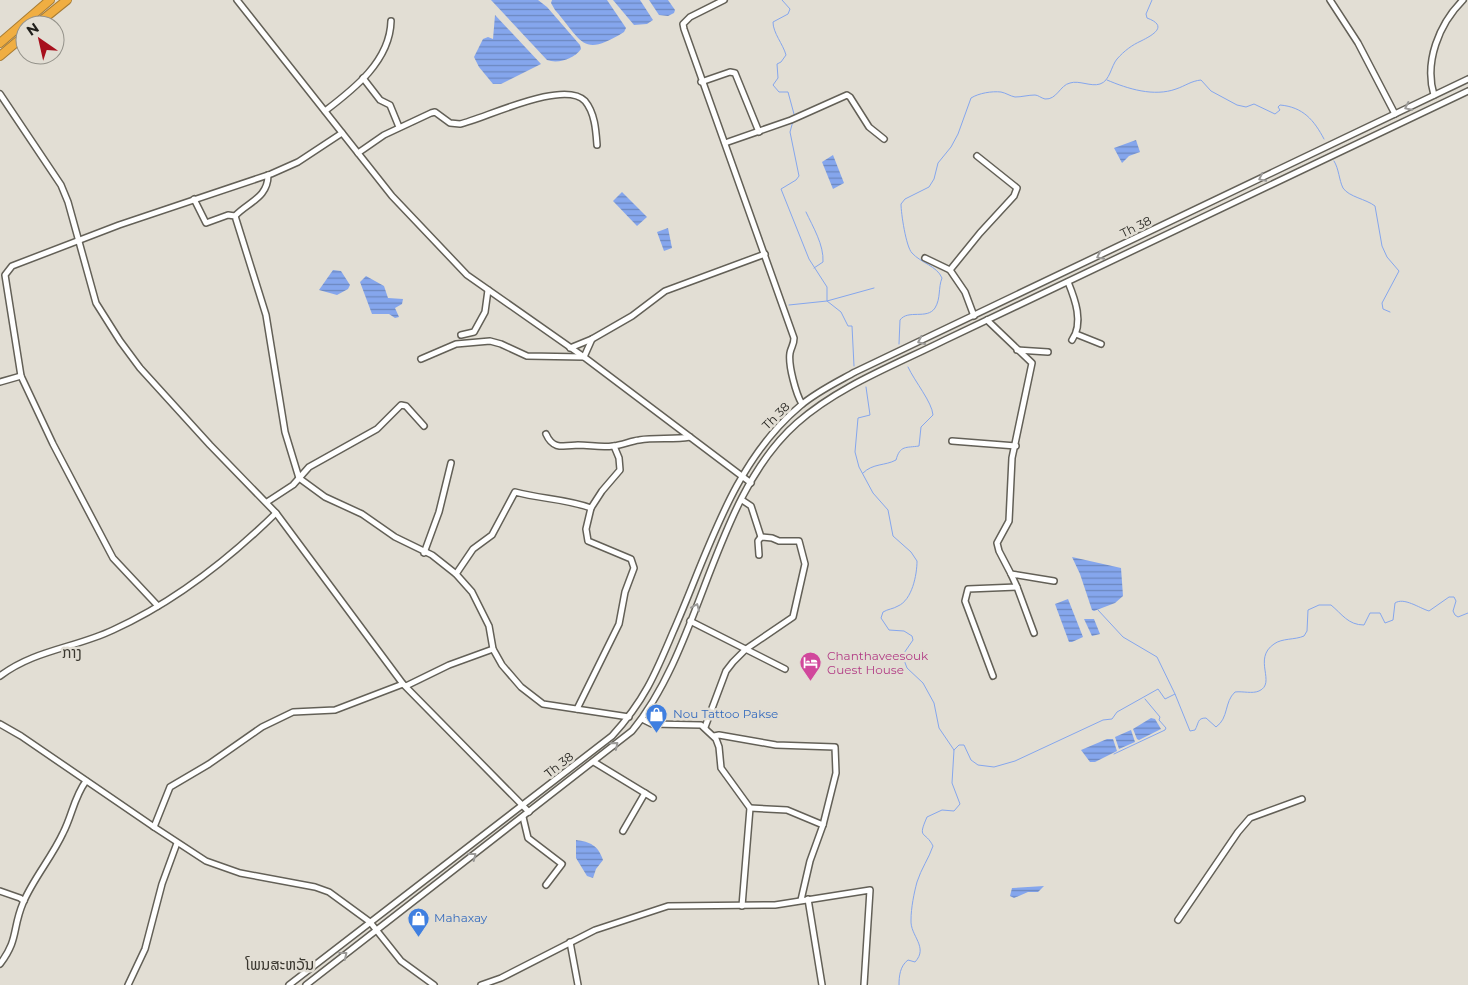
<svg xmlns="http://www.w3.org/2000/svg" width="1468" height="985" font-family="Montserrat,'Noto Sans Lao',sans-serif">
<style>
.water{fill:url(#water-rules)}
.lines{fill:none;stroke-linecap:round;stroke-linejoin:round}
.stream{stroke:#85a6ed;stroke-width:1}
.minor-casing{stroke:#636057;stroke-width:8}
.highway-casing{stroke:#a77c34;stroke-width:10}
.minor{stroke:#fff;stroke-width:5}
.highway{stroke:#f0ae42;stroke-width:8}
.oneway{stroke:#9b9a98}
.labels{text-anchor:middle;stroke-width:5;stroke-linejoin:round;paint-order:stroke}
.street-label{font-size:12px;fill:#201f1b;stroke:#e2ded4}
.hotel-label{font-size:12px;fill:#b23c85;stroke:#e2ded4;text-anchor:start}
.shop-label{font-size:12px;fill:#366cbe;stroke:#e2ded4;text-anchor:start}
.quarter-label{font-size:15px;fill:#3a372f;stroke:#e2ded4}
</style>
<defs>
<pattern id="water-rules" width="6" height="5" patternUnits="userSpaceOnUse" patternTransform="scale(1.25)"><rect width="6" height="5" fill="#85a6ed"/><path d="M0 2.5h6" fill="none" stroke="#6c87bf"/></pattern>
</defs>
<rect width="100%" height="100%" fill="#e2ded4"/>
<g class="water">
<path d="M491,0h47l9,7 33,38 1,4c-7,10 -23,15 -34,11z"/>
<path d="M552,0h55l19,28 -2,4c-42,26 -41,10 -69,-22l-4,-7z"/>
<polygon points="613,0 640,0 653,20 647,24 634,25"/>
<polygon points="649,0 668,0 675,10 674,13 668,16 659,15"/>
<polygon points="495,15 541,64 501,84 493,84 479,67 474,57 483,39 488,37 493,39"/>
<polygon points="1136,140 1140,152 1129,156 1122,163 1114,148"/>
<polygon points="833,155 844,183 833,189 822,162"/>
<polygon points="622,192 647,217 637,226 613,201"/>
<polygon points="668,228 672,248 664,251 657,232"/>
<polygon points="333,270 341,271 350,285 348,289 337,295 319,290"/>
<polygon points="366,276 384,286 388,298 403,299 402,304 395,308 399,317 395,318 389,314 372,314 360,282"/>
<polygon points="1072,557 1121,568 1123,596 1115,603 1094,611 1092,610 1080,574"/>
<polygon points="1068,599 1083,637 1072,642 1069,642 1055,604"/>
<polygon points="1084,619 1094,619 1100,634 1092,636"/>
<polygon points="1151,718 1155,719 1161,729 1139,740 1137,739 1133,729"/>
<polygon points="1131,730 1135,742 1119,749 1115,737"/>
<polygon points="1107,739 1113,739 1117,751 1095,762 1090,762 1081,750"/>
<path d="M576,840c14,2 22,5 27,20l-7,9 -3,9 -6,-2 -11,-18z"/>
<polygon points="1044,886 1038,892 1028,892 1014,898 1010,896 1012,888"/>
</g>
<g class="lines">
<g class="stream">
<path d="M782,0l8,9 -2,5 -15,8c0,11 10,22 13,33l-5,7 -4,2 1,14 -5,7 6,7h9l6,22"/>
<path d="M1107,80c21,9 47,17 69,9 9,-3 15,-8 25,-9l10,11 26,14 9,2 8,-3 21,10 5,-4 -2,-3 2,-2c23,2 34,15 44,34"/>
<polyline points="793,121 790,132 799,176 796,180 781,189 809,259 827,287 827,301 841,312 848,326 852,326 854,366"/>
<path d="M1334,161c5,8 5,19 9,27 6,9 23,11 32,18l7,40 5,11 12,14 -17,32 1,6 7,3"/>
<path d="M806,212c7,15 18,33 17,50l-9,6"/>
<polyline points="789,305 827,301 874,288"/>
<path d="M899,344l1,-24c8,-11 27,0 35,-12 6,-10 3,-20 7,-30 -5,-12 -21,-15 -30,-25 -6,-6 -11,-40 -11,-49l4,-5 24,-12 5,-8 4,-16 13,-16 7,-13 13,-36c8,-5 21,-7 30,-6 5,1 9,4 14,5 7,0 13,-2 20,-2 3,0 6,3 10,4 12,1 15,-14 25,-16 9,-3 21,4 30,1 10,-3 11,-18 17,-25 7,-8 15,-14 24,-18 12,-6 28,-15 6,-23l-1,-4 6,-14"/>
<path d="M866,387l4,28 -12,3 -3,34 4,15 14,26 15,17 5,26 18,16 6,9c0,14 -5,39 -19,45 -5,3 -10,3 -15,6l-2,6 8,12 15,1 8,5 1,4 -9,13v7l3,8 16,15 11,20 5,25 15,22 -2,33 8,21 -6,7 -12,-1 -15,7c-10,23 -2,13 6,29 -4,12 -12,23 -16,36 -3,11 -6,26 -6,38 -1,16 18,27 4,42l-7,-2c-8,6 -9,16 -9,25"/>
<path d="M863,473c10,-10 22,-7 33,-13 4,-15 10,-12 23,-14l2,-19 12,-12c-1,-13 -18,-33 -25,-48"/>
<polyline points="1098,610 1123,637 1157,657 1175,694"/>
<path d="M954,750l5,-5h5l7,15 7,5 16,2 21,-6 88,-41 9,-1 5,-7 41,-23 7,10 10,-5 15,37 5,-1c4,-7 2,-12 11,-12l10,9c13,-9 8,-25 19,-35 8,-1 17,2 24,-1 18,-8 -7,-32 15,-47 8,-6 21,-4 30,-8l3,-5 1,-21 11,-5h12c11,9 17,20 33,20l6,-12h10l5,10 8,-3 2,-17c9,-6 24,5 34,8l20,-14h5l2,4 -3,10 2,4 3,2 10,-4"/>
<polyline points="1114,754 1165,730 1166,728 1159,720 1160,717 1145,699"/>
</g>
<defs>
<g id="minor">
<polyline points="237,0 392,196 467,275 584,357 751,483"/>
<path d="M724,0l-34,17 -7,7 1,5 110,309c0,7 -3,9 -4,15 -2,12 6,41 12,51"/>
<polyline points="1330,0 1358,43 1395,114"/>
<polyline points="363,78 380,100 390,105 399,127"/>
<polyline points="701,82 730,72 735,73 759,132"/>
<polyline points="0,94 61,185 68,202 96,303 120,341 140,368 210,445 276,513 403,684 529,812"/>
<path d="M1434,95c-10,-33 5,-71 29,-95"/>
<path d="M325,111c29,-22 65,-50 66,-90"/>
<polyline points="725,143 791,120 847,95 850,97 869,127 884,139"/>
<path d="M358,153l26,-18 47,-22 4,-1 15,11 10,1c26,-6 104,-45 125,-23 10,12 11,30 12,44"/>
<polyline points="194,199 206,223 228,215 235,216 266,315 285,432 299,478 325,497 362,514 395,537 432,555 456,574 472,592 489,626 493,649 502,665 521,687 543,704 629,717"/>
<path d="M235,216c13,-14 33,-18 33,-41"/>
<polyline points="925,258 950,270 965,292 974,316"/>
<polyline points="950,270 980,233 1014,196 1017,188 977,156"/>
<path d="M1068,282c7,17 16,41 4,58"/>
<polyline points="987,320 1032,363 1012,458 1009,521 997,543 999,551 1011,574 1054,581"/>
<polyline points="1076,334 1101,344"/>
<polyline points="461,335 474,332 485,312 488,290"/>
<polyline points="570,348 592,339 632,316 665,291 765,254"/>
<polyline points="1017,350 1048,352"/>
<polyline points="421,359 456,344 490,341 501,344 527,356 584,357 592,339"/>
<polyline points="0,382 21,376"/>
<path d="M546,434c7,16 17,12 32,11 12,0 23,3 35,1 9,-1 18,-5 26,-6 17,-3 34,0 51,-3"/>
<polyline points="952,441 1016,446"/>
<polyline points="742,500 751,506 761,537"/>
<polyline points="267,502 293,485 309,467 377,429 401,405 406,406 424,426"/>
<polyline points="591,508 602,491 620,470 619,458 614,446"/>
<polyline points="424,553 439,512 451,463"/>
<path d="M456,574l17,-25 19,-14 23,-43c26,7 52,7 76,16l-5,21 2,12 43,18 3,9 -9,24 -6,32 -42,85"/>
<polyline points="1017,587 1034,633"/>
<polyline points="158,606 113,558 53,444 21,376 5,275 12,266 119,225 271,174 298,162 342,133"/>
<polyline points="690,621 785,669"/>
<path d="M0,676c34,-26 75,-28 113,-46 62,-28 114,-69 163,-117"/>
<polyline points="993,676 965,601 968,589 1017,587 1011,574"/>
<polyline points="406,686 449,665 493,649"/>
<polyline points="642,719 652,724 701,725 716,739 719,747 721,768 750,808 742,906"/>
<polyline points="0,724 21,736 154,827 206,861 240,873 315,887 329,892 370,922 401,961 434,985"/>
<polyline points="705,727 726,671 733,662 746,649 793,617 805,564 799,541 779,541 772,538 761,537 758,541 759,555"/>
<polyline points="714,736 719,735 776,745 835,747 836,773 823,825"/>
<polyline points="594,762 653,798"/>
<polyline points="750,808 787,810 823,825 810,861 801,900"/>
<polyline points="523,817 528,838 562,864 546,885"/>
<polyline points="154,827 170,787 209,764 262,727 293,712 335,710 403,684"/>
<polyline points="623,831 645,793"/>
<polyline points="0,891 20,898 24,901"/>
<polyline points="808,899 822,985"/>
<polyline points="1178,920 1238,832 1250,818 1302,799"/>
<polyline points="570,942 578,985"/>
<path d="M0,964c19,-25 12,-35 23,-61 10,-24 29,-46 40,-70 9,-17 11,-36 23,-52"/>
<polyline points="128,985 145,949 162,884 177,843"/>
<path d="M289,985l323,-249c32,-35 43,-61 61,-104 35,-79 59,-169 127,-226 16,-14 37,-24 55,-34l613,-293"/>
<path d="M306,985l326,-254c71,-86 81,-234 165,-308 42,-37 98,-58 148,-83l523,-249"/>
<polyline points="481,985 501,978 595,930 668,906 775,905 870,890 864,985"/>
</g>
<g id="highway">
<polyline points="36,25 67,0"/>
<polyline points="0,43 50,0"/>
<polyline points="0,56 25,35"/>
</g>
</defs>
<use href="#minor" class="minor-casing"/>
<use href="#highway" class="highway-casing"/>
<use href="#minor" class="minor"/>
<use href="#highway" class="highway"/>
</g>
<defs><path id="oneway-chevron" d="M-2-3.5L2.5 0L-2 3.5" fill="none" stroke-width="1.6" stroke-linecap="round" stroke-linejoin="round" transform="scale(1.25)"/></defs>
<g class="oneway">
<use href="#oneway-chevron" transform="translate(1408 107) rotate(154)"/>
<use href="#oneway-chevron" transform="translate(1262 178) rotate(154)"/>
<use href="#oneway-chevron" transform="translate(1100 256) rotate(154)"/>
<use href="#oneway-chevron" transform="translate(921 341) rotate(155)"/>
<use href="#oneway-chevron" transform="translate(696 607) rotate(-67)"/>
<use href="#oneway-chevron" transform="translate(615 745) rotate(-39)"/>
<use href="#oneway-chevron" transform="translate(473 856) rotate(-38)"/>
<use href="#oneway-chevron" transform="translate(344 955) rotate(-38)"/>
</g>
<defs>
<symbol id="hotel-pin" viewBox="-11 -11 22 30"><path d="M0 17L-7.5 6A9.5 9.5 0 1 1 7.5 6Z" fill="#d1479c" stroke="#e2ded4"/><path d="M-6-4.5h1.5V1H6V5H4.5V3h-9V5H-6ZM-4 0a1.8 1.8 0 1 1 3.6 0ZM.5 0V-2.5h3Q6-2.5 6 0Z" fill="#fff"/></symbol>
<symbol id="shop-pin" viewBox="-11 -11 22 30"><path d="M0 17L-7.5 6A9.5 9.5 0 1 1 7.5 6Z" fill="#3f7fe0" stroke="#e2ded4"/><path d="M-5-2.5h2.3a2.7 3.5 0 0 1 5.4 0H5L5.5 6h-11ZM-1.5-2.5h3a1.5 2.3 0 0 0-3 0Z" fill="#fff"/></symbol>
</defs>
<g fill-rule="evenodd">
<use href="#hotel-pin" x="798" y="650" width="25" height="34"/>
<use href="#shop-pin" x="644" y="702" width="25" height="34"/>
<use href="#shop-pin" x="406" y="906" width="25" height="34"/>
</g>
<g class="labels">
<g class="street-label">
<text transform="translate(1136 227) rotate(-26)" y="4">Th 38</text>
<text transform="translate(776 416) rotate(-45)" y="4">Th 38</text>
<text transform="translate(559 765) rotate(-38)" y="4">Th 38</text>
</g>
<g class="hotel-label">
<text x="827" y="660">Chanthaveesouk<tspan x="827" dy="14">Guest House</tspan></text>
</g>
<g class="shop-label">
<text x="673" y="718">Nou Tattoo Pakse</text>
<text x="434" y="922">Mahaxay</text>
</g>
<g class="quarter-label">
<text x="72" y="658">ກາງ</text>
<text x="280" y="970">ໂພນສະຫວັນ</text>
</g>
</g>
<g transform="translate(40 40) rotate(326)"><circle r="24" fill="#e2ded4" stroke="#94928a"/>
<path d="M0-4L9 19L0 12L-9 19Z" fill="#a7101d"/>
<text y="-8" font-size="14" font-weight="bold" text-anchor="middle" fill="#201f1b">N</text>
</g>
</svg>
